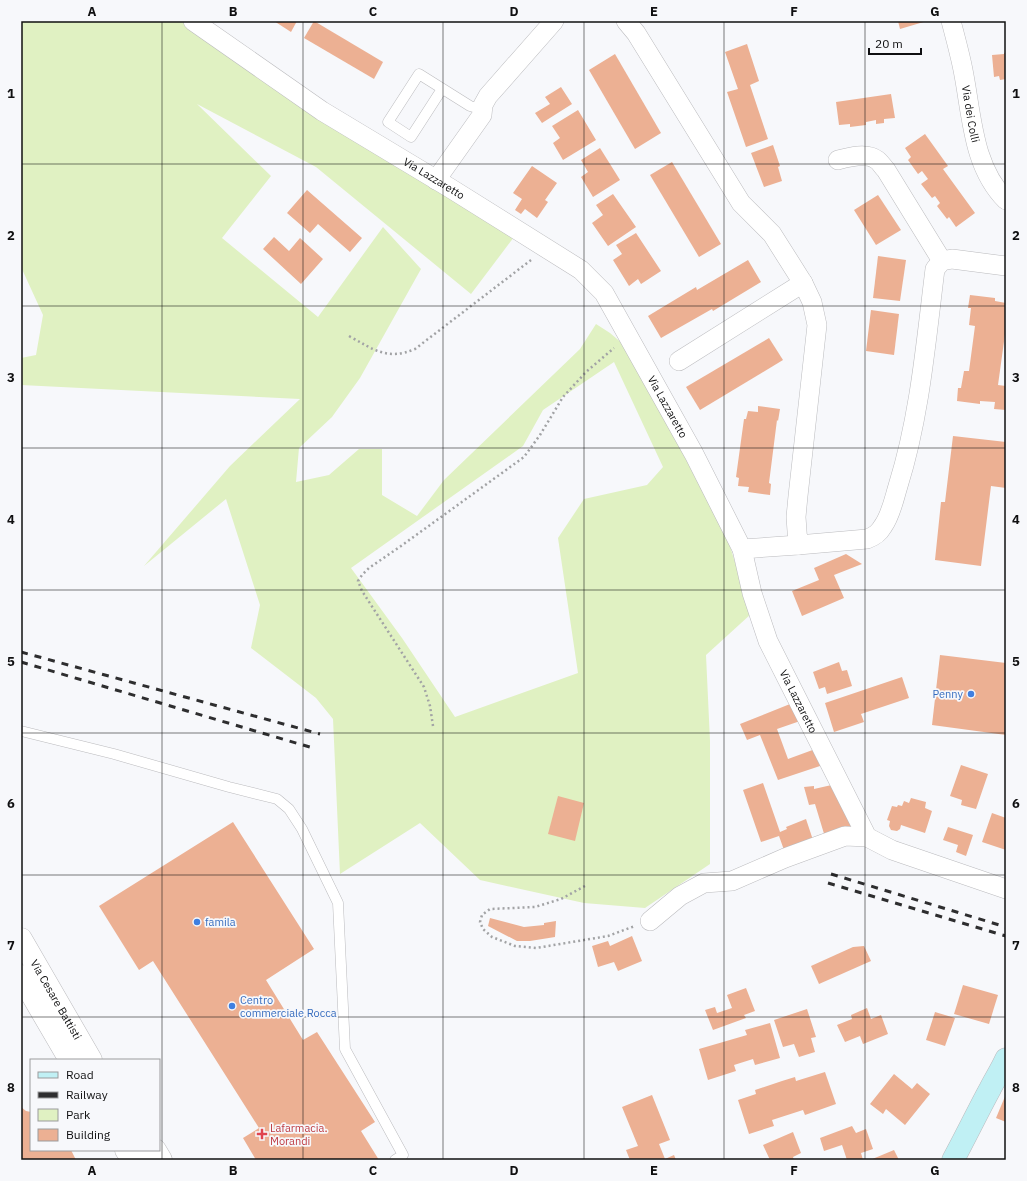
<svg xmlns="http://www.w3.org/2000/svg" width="1027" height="1181" font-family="'IBM Plex Sans',sans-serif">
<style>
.green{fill:#e0f1c2;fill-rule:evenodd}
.building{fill:#ecb093}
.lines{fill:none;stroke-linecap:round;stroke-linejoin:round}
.service-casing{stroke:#bbbbbe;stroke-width:11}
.minor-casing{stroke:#bbbbbe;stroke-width:20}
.tertiary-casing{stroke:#bbbbbe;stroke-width:23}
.secondary-casing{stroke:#bbbbbe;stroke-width:23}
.path{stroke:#a2a3a5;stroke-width:2.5;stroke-dasharray:2 3;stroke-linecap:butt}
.service{stroke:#fff;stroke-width:10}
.minor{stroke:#fff;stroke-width:19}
.tertiary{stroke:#fff;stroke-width:22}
.secondary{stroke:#c0f0f4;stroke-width:22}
.rail{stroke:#2e2e2f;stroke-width:3;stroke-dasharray:7 7;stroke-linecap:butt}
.grid{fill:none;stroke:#101011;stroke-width:1;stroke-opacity:0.55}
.shop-dot{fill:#3f7fe0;stroke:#f7f8fb;stroke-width:1.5}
.health-dot{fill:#e0444e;stroke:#f7f8fb;stroke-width:1.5}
.labels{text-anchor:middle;stroke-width:3.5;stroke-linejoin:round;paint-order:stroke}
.street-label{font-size:11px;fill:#101011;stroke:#f7f8fb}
.shop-label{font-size:11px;fill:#366cbe;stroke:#f7f8fb;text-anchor:start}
.health-label{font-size:11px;fill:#be3a42;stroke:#f7f8fb;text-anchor:start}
.neatline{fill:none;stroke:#101011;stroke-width:1.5}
.grid-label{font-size:13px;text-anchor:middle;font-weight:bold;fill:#101011}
</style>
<rect width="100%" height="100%" fill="#f7f8fb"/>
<path class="green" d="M21,21h172l321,216 -43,57 -155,-127 -119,-63 74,72 -49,62 96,79 65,-90 38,42 -61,109 -28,39 -33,31 -3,34 33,-7 30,-26h23v46l35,21 27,-36 136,-131 16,-25 14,9 20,17 99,193 22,71 -45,41 4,86v123l-65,44 -61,-5 -104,-23 -60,-57 -80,51 -7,-155 -17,-21 -65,-50 9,-43 -34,-106 -82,67 86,-100 70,-67 -279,-14v-27l15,-3 7,-40 -22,-48zM614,362l49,105 -16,18 -63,14 -26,39 20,135 -123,44 -53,-79 -51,-70 172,-122 20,-36z"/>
<g class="building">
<polygon points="274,21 297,21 291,32"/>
<polygon points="314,21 383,62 374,79 304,38"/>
<polygon points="898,21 927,21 900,29"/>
<polygon points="747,44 759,81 750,85 768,139 746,147 727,92 738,89 725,52"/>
<polygon points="1006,52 1006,79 1000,80 999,76 994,77 992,55 1004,54 1004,53"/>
<polygon points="615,54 661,133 635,149 589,70"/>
<polygon points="561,87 572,104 542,123 535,113 550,104 545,97"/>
<polygon points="891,94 895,118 884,119 884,123 876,124 876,120 866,122 866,125 850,127 850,124 839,125 836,102"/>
<polygon points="578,110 596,140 563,160 553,143 560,138 552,126"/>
<polygon points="925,134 948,166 943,169 975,213 956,227 949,217 947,219 937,206 940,203 935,196 932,198 921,184 928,179 922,171 918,174 908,160 911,157 905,148"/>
<polygon points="773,145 780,166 778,167 782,181 764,187 751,153"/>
<polygon points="600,148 620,180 593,197 581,177 588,172 581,160"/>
<polygon points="672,162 721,244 699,257 650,175"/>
<polygon points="532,166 557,183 545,200 548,202 537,218 525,209 521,214 515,210 522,199 513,193"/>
<polygon points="307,190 362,238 350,252 318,224 310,233 287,213"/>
<polygon points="613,194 636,227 608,246 592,223 603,215 596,205"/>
<polygon points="878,195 901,230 876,245 854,210"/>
<polygon points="636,233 661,271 641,284 638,279 629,286 613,260 622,254 616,245"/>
<polygon points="274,237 289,251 300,238 323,259 301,284 263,249"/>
<polygon points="878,256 906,260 900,301 873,298"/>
<polygon points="748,260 761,282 713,311 712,309 661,338 648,316 696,287 697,290"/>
<polygon points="970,295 995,298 995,301 1006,303 1006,327 998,385 1006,386 1006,410 994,409 995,402 980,401 980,404 957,401 958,388 961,388 964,371 969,371 975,326 969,325 971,308 968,308"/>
<polygon points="871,310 899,314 894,355 866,351"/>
<polygon points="769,338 783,360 700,410 686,387"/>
<polygon points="758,406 780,409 778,421 777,420 769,483 771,484 770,495 748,492 749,487 738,486 739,478 736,477 744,419 746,419 748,411 758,412"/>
<polygon points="953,436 1006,442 1006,488 991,486 981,566 935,560 941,502 945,502"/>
<polygon points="846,554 862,564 834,575 844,598 802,616 792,591 819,580 814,568"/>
<polygon points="940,655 1006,663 1006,735 932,725"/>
<polygon points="839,662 842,671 847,670 852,686 827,694 825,687 819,689 813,672"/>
<polygon points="902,677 909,698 861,714 864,722 834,732 825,703"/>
<polygon points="795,702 803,720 777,729 788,759 818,748 826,764 778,780 760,735 747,740 740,724"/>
<polygon points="961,765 988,774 976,809 961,805 962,800 950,796"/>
<polygon points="763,783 780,832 787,829 786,827 806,819 813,840 784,850 779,836 761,842 743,790"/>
<polygon points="836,784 856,826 825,837 815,804 809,805 804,787 814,786 814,789"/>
<polygon points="558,796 584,803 575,841 548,834"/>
<polygon points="911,798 926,802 925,808 932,811 925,833 901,825 900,829 897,831 891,830 889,826 890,821 887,820 892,806 897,807 898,805 902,806 904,801 909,803"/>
<polygon points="992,813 1006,818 1006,850 982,842"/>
<polygon points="233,822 314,949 266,980 303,1040 317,1032 375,1122 361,1131 379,1160 256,1160 243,1138 259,1128 153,961 139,970 99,906"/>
<polygon points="948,827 973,835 966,856 956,852 958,845 943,840"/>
<polygon points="490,918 524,927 544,925 544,923 556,921 555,937 530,941 517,941 488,926"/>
<polygon points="632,936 642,961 618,971 614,962 598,967 592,946 608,941 610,946"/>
<polygon points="864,946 871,961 819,984 811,966 853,947"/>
<polygon points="963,985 998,995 989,1024 954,1014"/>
<polygon points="746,988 755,1011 744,1015 746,1018 713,1030 705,1010 715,1007 717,1013 732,1008 727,995"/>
<polygon points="867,1008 871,1019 881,1015 888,1034 863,1044 860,1036 845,1042 837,1025 852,1019 851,1015"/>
<polygon points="807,1009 816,1037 811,1038 815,1052 799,1057 794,1044 783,1047 774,1020"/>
<polygon points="935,1012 955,1018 945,1046 926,1040"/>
<polygon points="770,1023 780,1058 755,1065 753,1059 734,1065 736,1071 708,1080 699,1049 747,1035 745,1030"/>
<polygon points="825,1072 836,1104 805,1115 803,1110 772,1120 774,1126 749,1134 738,1100 756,1094 755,1090 782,1081 795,1077 796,1081"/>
<polygon points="894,1074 912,1089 917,1083 930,1094 905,1125 886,1109 883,1114 870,1104"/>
<polygon points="1006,1094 1006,1122 996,1118"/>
<polygon points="652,1095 670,1140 659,1144 665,1159 674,1155 676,1160 630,1160 626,1150 638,1146 622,1107"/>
<polygon points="21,1107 26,1111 31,1112 31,1150 71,1150 76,1160 21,1160"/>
<polygon points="852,1126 856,1133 866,1129 873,1149 861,1153 863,1160 847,1160 842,1145 824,1151 820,1138"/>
<polygon points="793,1132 801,1153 793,1157 794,1160 770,1160 763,1145"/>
<polygon points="894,1150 899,1160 870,1160"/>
</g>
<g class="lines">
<defs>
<g id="service">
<polyline points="442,89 411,137 388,122 419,74 470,106 477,108 483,105"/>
<polyline points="21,731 114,754 229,787 277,799 289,809 302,829 338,903 345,1049 403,1155 395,1160"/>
<polyline points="143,1150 150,1160"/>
</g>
<g id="minor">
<path id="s1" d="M193,21l129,90 128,77 131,82 23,23 90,161 48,95 10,44 16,48 99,196 25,13 114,39"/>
<path d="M626,21l10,12 105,170 31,31 31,49 9,19 5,23 -19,171 -2,21 2,28 69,-6c8,-3 12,-6 16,-13 8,-11 11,-27 15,-40 22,-70 28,-145 37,-217l7,-8 10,-2 54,7"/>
<path id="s2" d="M951,21c4,15 8,30 11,44 10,46 9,100 44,135"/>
<path d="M838,160c11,-3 29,-8 39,0 3,2 6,7 9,10l56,91"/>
<polyline points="436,180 482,115 483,105 488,96 554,21"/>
<polyline points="679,361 803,283"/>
<polyline points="742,549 798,545"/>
<polyline points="650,921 680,896 704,883 732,881 785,858 845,836 867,837"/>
</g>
<g id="tertiary">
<path id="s3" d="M21,939l70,121"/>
<polyline points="21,976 70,1060"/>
<polyline points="126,1150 133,1160"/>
<polyline points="155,1150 161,1160"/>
</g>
<path id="secondary" d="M953,1160c13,-24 24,-47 37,-71 5,-10 11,-19 16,-30"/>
</defs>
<use href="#service" class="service-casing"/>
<use href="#minor" class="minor-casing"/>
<use href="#tertiary" class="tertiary-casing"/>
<use href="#secondary" class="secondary-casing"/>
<g class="path">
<path d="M349,336c24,13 38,25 66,13l116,-89"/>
<polyline points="433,726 430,706 424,687 362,591 358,581 362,575 369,568 401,546 524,457 540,435 563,397 586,372 614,348"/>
<polyline points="585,886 561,899 535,907 490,909 482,915 480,922 483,929 492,937 515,946 536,948 608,936 635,926"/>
</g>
<use href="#service" class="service"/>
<use href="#minor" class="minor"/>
<use href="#tertiary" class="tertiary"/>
<use href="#secondary" class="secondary"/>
<g class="rail">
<polyline points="21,652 320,734"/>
<polyline points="21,662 313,748"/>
<polyline points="831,874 1006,927"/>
<polyline points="828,883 1006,936"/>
</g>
</g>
<path class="grid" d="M162,21v1139M303,21v1139M443,21v1139M584,21v1139M724,21v1139M865,21v1139M21,164h985M21,306h985M21,448h985M21,590h985M21,733h985M21,875h985M21,1017h985"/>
<g class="shop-dot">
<circle cx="971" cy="694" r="4"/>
<circle cx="197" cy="922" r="4"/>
<circle cx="232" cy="1006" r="4"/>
</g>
<path class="health-dot" d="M260 1128h4v4h4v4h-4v4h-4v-4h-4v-4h4z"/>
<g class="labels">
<g class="street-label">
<text dy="4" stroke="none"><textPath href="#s2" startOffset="95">Via dei Colli</textPath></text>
<text dy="4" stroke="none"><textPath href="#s1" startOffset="288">Via Lazzaretto</textPath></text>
<text dy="4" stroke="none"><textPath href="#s1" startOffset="624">Via Lazzaretto</textPath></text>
<text dy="4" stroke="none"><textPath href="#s1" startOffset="948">Via Lazzaretto</textPath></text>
<text dy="4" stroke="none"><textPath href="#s3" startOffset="70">Via Cesare Battisti</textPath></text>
</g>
<g class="shop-label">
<text x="963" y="698" text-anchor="end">Penny</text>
<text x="205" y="926">famila</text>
<text x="240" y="1004">Centro<tspan x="240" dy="13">commerciale Rocca</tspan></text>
</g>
<g class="health-label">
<text x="270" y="1132">Lafarmacia.<tspan x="270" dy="13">Morandi</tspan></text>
</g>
</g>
<rect width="1027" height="1181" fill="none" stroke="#f7f8fb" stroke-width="44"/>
<rect x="30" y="1059" width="130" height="92" fill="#f7f8fb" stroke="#9b9b9d"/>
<rect x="38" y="1072" width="20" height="6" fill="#c0f0f4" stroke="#9b9b9d"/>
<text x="66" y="1079" font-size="12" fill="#101011">Road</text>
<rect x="38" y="1092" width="20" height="6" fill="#2e2e2f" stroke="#9b9b9d"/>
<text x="66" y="1099" font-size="12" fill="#101011">Railway</text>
<rect x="38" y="1109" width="20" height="12" fill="#e0f1c2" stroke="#9b9b9d"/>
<text x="66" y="1119" font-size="12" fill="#101011">Park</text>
<rect x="38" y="1129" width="20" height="12" fill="#ecb093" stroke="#9b9b9d"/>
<text x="66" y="1139" font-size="12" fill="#101011">Building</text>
<path d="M869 48v6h52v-6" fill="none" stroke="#101011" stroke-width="2"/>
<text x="875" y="48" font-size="12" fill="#101011" stroke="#f7f8fb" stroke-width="3" paint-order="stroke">20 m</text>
<rect x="22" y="22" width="983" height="1137" class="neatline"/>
<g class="grid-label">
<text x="92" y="16">A</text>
<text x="233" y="16">B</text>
<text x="373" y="16">C</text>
<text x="514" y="16">D</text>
<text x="654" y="16">E</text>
<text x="794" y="16">F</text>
<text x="935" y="16">G</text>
<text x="11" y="98">1</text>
<text x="1016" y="98">1</text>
<text x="11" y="240">2</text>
<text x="1016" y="240">2</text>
<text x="11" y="382">3</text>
<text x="1016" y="382">3</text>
<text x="11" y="524">4</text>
<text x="1016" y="524">4</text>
<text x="11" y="666">5</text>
<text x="1016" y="666">5</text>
<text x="11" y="808">6</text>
<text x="1016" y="808">6</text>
<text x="11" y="950">7</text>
<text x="1016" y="950">7</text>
<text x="11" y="1092">8</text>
<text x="1016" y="1092">8</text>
<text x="92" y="1175">A</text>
<text x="233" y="1175">B</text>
<text x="373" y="1175">C</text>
<text x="514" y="1175">D</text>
<text x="654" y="1175">E</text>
<text x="794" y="1175">F</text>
<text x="935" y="1175">G</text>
</g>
</svg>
